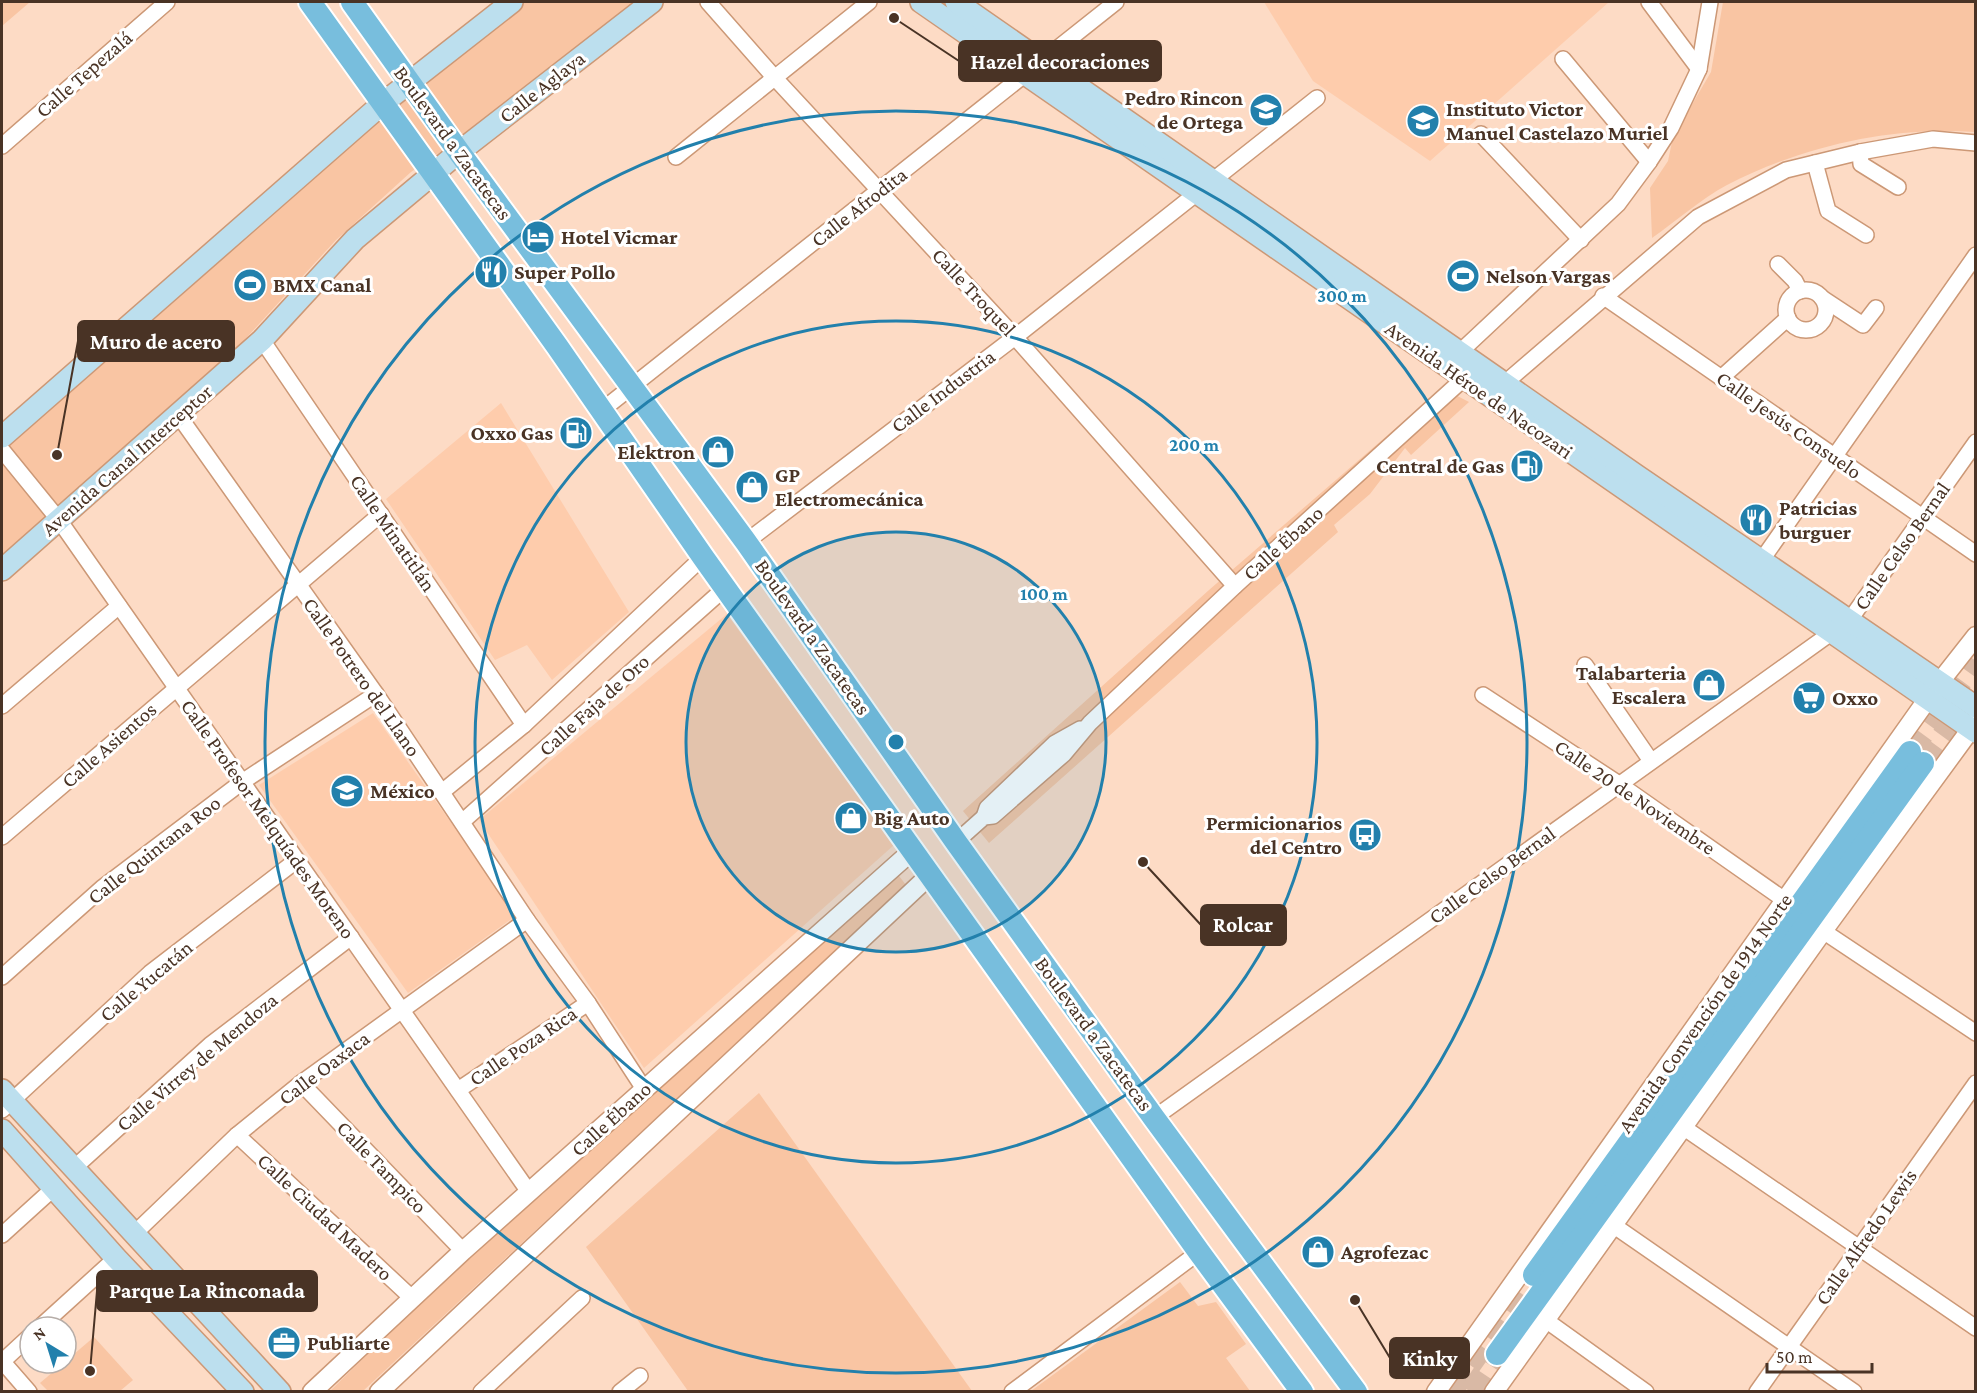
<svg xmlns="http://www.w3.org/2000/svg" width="1977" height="1393" font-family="'Crimson Pro',serif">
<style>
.built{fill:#feccac}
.green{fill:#f9c5a3}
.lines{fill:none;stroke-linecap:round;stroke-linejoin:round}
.primary-tunnel{stroke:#d9b9a5;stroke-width:22;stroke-dasharray:22 11;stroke-linecap:butt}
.minor-casing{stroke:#cc9876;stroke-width:18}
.tertiary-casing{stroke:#cc9876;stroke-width:21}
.secondary-casing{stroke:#cc9876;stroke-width:24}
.primary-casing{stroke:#fff;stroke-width:26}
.minor{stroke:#fff;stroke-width:15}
.tertiary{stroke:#fff;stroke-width:18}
.secondary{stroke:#bcdfee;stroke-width:21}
.primary{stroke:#78bedd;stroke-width:22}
.ring{fill:none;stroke:#2280ac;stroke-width:3}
.labels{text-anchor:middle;stroke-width:6;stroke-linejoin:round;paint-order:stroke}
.street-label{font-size:21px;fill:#493325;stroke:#fff}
.poi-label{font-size:21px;font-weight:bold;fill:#493325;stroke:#fff;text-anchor:start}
.centre{fill:#2280ac;stroke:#fff;stroke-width:3}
.ring-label{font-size:18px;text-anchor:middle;font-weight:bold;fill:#2280ac;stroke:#fff;stroke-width:6;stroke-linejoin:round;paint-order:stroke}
.leader{fill:none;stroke:#493325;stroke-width:2}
.callout-dot{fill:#493325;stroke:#fff;stroke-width:2}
.callout{fill:#493325;stroke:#493325;stroke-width:2}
.callout-label{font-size:22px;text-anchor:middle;font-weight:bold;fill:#fff}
</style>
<rect width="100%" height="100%" fill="#fddbc5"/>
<g class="built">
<polygon points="1264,2 1609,2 1430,161 1313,81"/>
<polygon points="501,403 629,612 552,680 527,645 495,660 386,499"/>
<polygon points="727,614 894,845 644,1068 479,820"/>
<polygon points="373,713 517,915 408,993 259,785"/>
</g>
<g class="green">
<polygon points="2,2 30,2 2,26"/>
<polygon points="521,2 642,2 475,128 411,172 336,240 215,372 2,560 2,452 181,296 375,119"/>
<path d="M1723,2h252v130c-84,-6 -172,14 -248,53 -26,14 -51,36 -75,53l-2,-50 18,-27 5,-24 38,-65z"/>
<polygon points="1442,388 1469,402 1411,455 1405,448 1370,494 1334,525 1338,532 989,843 963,811 1209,590"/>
<polygon points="896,872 906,885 363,1391 329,1392 475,1249 543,1194 645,1094"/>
<polygon points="759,1093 972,1391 688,1391 586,1247"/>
<polygon points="1180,1282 1198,1306 1216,1302 1246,1344 1226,1358 1250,1391 1031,1391"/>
<polygon points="94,1337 133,1380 120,1391 48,1391 40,1383"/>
</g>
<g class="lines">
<g class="primary-tunnel">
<polyline points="1910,752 1976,661"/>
<polyline points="1923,763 1976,690"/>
<polyline points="1451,1392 1534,1275"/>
<polyline points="1471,1392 1495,1356"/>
</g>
<defs>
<g id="minor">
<polyline points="708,2 774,77 1015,337 1235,586"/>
<polyline points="1649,2 1699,69"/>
<polyline points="1563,59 1649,162"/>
<polyline points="1481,134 1581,240"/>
<polyline points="2,146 167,2"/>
<polyline points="1860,152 1861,164 1898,187"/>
<polyline points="676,157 869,2"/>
<polyline points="1815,163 1828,211 1866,235"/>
<polyline points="1778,264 1795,281 1800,291"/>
<circle cx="1806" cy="310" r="20"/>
<polyline points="1603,296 1976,554"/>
<polyline points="1822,298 1863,325 1876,308"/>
<polyline points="262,340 524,725"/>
<polyline points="1460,352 1618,204 1649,162 1671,128 1699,69 1710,2"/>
<polyline points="1721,378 1788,318"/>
<polyline points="1505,383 1698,217 1786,170 1860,152 1933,139 1976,143"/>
<polyline points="601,411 1116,2"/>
<polyline points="179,416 376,694 527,920 588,1003 644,1089"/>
<polyline points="2,450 59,520 529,1192"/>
<polyline points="746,542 1015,337 1317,98"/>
<polyline points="1761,561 1976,255"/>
<polyline points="1849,621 1976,442"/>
<polyline points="1585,665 1651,761"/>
<polyline points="1483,695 1619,784 1786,901"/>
<polyline points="2,706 119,606"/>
<polyline points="442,792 524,725 703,557"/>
<polyline points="985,814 987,808 1055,743 1080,729"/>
<polyline points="462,822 725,588"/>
<polyline points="2,837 381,514"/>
<polyline points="956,842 984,817 993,816 1064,754 1090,723 1235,586 1470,373"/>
<polyline points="1823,931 1976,1033"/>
<polyline points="2,977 102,888 242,782 376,694"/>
<polyline points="301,1083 463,1251"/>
<polyline points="458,1090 588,1003"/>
<polyline points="2,1110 150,973 297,860"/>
<polyline points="1154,1118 1831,633"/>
<polyline points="1683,1127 1976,1328"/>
<polyline points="237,1135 413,1299"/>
<polyline points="74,1168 210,1045 351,937"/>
<polyline points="1613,1225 1854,1392"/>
<polyline points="135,1233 237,1135 301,1083 527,920"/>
<polyline points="2,1235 55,1187"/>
<polyline points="1547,1321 1646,1392"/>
<polyline points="40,1327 116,1258"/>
<polyline points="2,1361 29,1392"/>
<polyline points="2,1362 30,1336"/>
<polyline points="481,1392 582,1298"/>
<polyline points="620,1392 640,1376"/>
<polyline points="1012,1392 1199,1252"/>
<polyline points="1757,1392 1976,1083"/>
</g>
<g id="tertiary">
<polyline points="312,1392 463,1251 913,850"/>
<polyline points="379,1392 931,874"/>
<polyline points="1436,1392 1939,683 1976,636"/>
<polyline points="1494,1392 1823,931 1976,722"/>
</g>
<g id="secondary">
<polyline points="921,2 1976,732"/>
<polyline points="956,2 1636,475 1976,707"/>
<polyline points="2,437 382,104 512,2"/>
<polyline points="2,570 262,340 355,239 459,152 652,2"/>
<polyline points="2,1090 280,1392"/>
<polyline points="2,1130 116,1258 243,1392"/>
</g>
<g id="primary">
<polyline points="310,2 557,346 703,557 1199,1252 1302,1392"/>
<polyline points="352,2 459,152 746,542 956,842 1154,1118 1356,1392"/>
<polyline points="1534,1275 1910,752"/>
<polyline points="1497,1354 1923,763"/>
</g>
</defs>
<use href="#minor" class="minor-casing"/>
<use href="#tertiary" class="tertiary-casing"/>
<use href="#secondary" class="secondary-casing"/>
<use href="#primary" class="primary-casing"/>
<use href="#minor" class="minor"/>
<use href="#tertiary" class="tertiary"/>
<use href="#secondary" class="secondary"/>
<use href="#primary" class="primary"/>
</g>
<circle cx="896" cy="742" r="210" fill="#2280ac" fill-opacity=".12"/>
<g class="ring">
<circle cx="896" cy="742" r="210"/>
<circle cx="896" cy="742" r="421"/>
<circle cx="896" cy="742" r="631"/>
</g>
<defs>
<symbol id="school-disc" viewBox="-11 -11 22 22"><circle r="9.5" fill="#2280ac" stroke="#fff"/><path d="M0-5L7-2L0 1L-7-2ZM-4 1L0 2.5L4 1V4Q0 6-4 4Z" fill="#fff"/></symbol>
<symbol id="hotel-disc" viewBox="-11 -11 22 22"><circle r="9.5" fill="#2280ac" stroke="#fff"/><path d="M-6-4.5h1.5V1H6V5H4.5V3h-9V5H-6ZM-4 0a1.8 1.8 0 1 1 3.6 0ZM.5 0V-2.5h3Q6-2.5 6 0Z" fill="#fff"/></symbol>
<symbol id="restaurant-disc" viewBox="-11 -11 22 22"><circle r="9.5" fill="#2280ac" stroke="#fff"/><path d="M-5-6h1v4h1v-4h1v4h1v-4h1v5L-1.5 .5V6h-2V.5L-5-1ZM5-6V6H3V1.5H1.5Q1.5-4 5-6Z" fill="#fff"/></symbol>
<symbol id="stadium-disc" viewBox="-11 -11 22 22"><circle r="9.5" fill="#2280ac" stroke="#fff"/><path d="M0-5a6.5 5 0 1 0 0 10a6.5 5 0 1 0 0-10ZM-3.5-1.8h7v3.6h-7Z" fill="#fff"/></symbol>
<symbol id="fuel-disc" viewBox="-11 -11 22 22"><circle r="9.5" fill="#2280ac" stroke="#fff"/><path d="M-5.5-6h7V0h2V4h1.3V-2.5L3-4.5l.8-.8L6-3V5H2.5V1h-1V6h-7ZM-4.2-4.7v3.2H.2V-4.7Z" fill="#fff"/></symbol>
<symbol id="shop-disc" viewBox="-11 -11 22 22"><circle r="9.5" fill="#2280ac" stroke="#fff"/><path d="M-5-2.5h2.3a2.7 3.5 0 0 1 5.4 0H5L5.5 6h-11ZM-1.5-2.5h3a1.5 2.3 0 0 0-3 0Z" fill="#fff"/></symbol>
<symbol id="supermarket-disc" viewBox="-11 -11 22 22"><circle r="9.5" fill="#2280ac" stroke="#fff"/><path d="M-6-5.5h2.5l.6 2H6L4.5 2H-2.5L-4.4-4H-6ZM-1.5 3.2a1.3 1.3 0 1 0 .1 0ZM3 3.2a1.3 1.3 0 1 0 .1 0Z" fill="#fff"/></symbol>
<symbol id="bus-disc" viewBox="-11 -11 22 22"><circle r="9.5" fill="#2280ac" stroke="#fff"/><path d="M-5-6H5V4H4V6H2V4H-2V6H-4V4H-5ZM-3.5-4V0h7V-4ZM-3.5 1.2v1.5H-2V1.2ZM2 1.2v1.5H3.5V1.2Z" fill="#fff"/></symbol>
<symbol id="office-disc" viewBox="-11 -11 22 22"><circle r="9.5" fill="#2280ac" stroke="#fff"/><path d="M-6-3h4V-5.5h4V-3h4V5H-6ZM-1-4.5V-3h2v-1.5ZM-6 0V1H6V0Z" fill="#fff"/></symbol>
</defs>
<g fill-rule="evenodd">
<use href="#school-disc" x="1247" y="91" width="38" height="38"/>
<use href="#school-disc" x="1404" y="102" width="38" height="38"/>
<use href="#hotel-disc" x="519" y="218" width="38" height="38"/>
<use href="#restaurant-disc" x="472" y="253" width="38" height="38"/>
<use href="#stadium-disc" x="1444" y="257" width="38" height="38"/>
<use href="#stadium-disc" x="231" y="266" width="38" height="38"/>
<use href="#fuel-disc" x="557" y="414" width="38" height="38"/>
<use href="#shop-disc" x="699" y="433" width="38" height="38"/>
<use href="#fuel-disc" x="1508" y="447" width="38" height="38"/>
<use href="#shop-disc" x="733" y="468" width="38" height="38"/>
<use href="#restaurant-disc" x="1737" y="501" width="38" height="38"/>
<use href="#shop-disc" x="1690" y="666" width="38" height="38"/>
<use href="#supermarket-disc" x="1790" y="679" width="38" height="38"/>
<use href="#school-disc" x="328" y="772" width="38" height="38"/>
<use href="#shop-disc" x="832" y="799" width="38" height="38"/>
<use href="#bus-disc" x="1346" y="816" width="38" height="38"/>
<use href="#shop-disc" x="1299" y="1233" width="38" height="38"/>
<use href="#office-disc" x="265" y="1324" width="38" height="38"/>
</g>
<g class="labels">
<g class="street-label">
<text transform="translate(84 74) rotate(-41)" y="7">Calle Tepezalá</text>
<text transform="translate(542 87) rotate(-38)" y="7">Calle Aglaya</text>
<text transform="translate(453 143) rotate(54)" y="7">Boulevard a Zacatecas</text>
<text transform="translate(859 207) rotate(-38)" y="7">Calle Afrodita</text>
<text transform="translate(974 292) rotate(47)" y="7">Calle Troquel</text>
<text transform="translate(1479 390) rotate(35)" y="7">Avenida Héroe de Nacozari</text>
<text transform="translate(943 391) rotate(-37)" y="7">Calle Industria</text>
<text transform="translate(1789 425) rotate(35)" y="7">Calle Jesús Consuelo</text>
<text transform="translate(127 460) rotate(-41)" y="7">Avenida Canal Interceptor</text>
<text transform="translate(393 533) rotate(56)" y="7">Calle Minatitlán</text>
<text transform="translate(1283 543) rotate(-42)" y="7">Calle Ébano</text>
<text transform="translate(1902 546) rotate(-55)" y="7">Calle Celso Bernal</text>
<text transform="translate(813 637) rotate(55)" y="7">Boulevard a Zacatecas</text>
<text transform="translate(362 677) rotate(55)" y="7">Calle Potrero del Llano</text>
<text transform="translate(594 705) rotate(-42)" y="7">Calle Faja de Oro</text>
<text transform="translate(109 745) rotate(-41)" y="7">Calle Asientos</text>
<text transform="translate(1635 797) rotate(34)" y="7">Calle 20 de Noviembre</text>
<text transform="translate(268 819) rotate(55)" y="7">Calle Profesor Melquíades Moreno</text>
<text transform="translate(154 850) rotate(-38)" y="7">Calle Quintana Roo</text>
<text transform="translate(1492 875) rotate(-36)" y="7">Calle Celso Bernal</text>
<text transform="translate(146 981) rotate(-40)" y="7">Calle Yucatán</text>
<text transform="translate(1705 1013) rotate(-55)" y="7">Avenida Convención de 1914 Norte</text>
<text transform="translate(1094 1034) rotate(54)" y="7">Boulevard a Zacatecas</text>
<text transform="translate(523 1046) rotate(-34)" y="7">Calle Poza Rica</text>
<text transform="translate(197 1062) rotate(-40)" y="7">Calle Virrey de Mendoza</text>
<text transform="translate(324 1068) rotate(-37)" y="7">Calle Oaxaca</text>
<text transform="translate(611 1119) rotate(-42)" y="7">Calle Ébano</text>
<text transform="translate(382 1167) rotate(46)" y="7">Calle Tampico</text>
<text transform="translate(325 1217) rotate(43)" y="7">Calle Ciudad Madero</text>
<text transform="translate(1866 1237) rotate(-55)" y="7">Calle Alfredo Lewis</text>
</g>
<g class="poi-label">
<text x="1243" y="105" text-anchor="end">Pedro Rincon<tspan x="1243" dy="24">de Ortega</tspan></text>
<text x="1446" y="116">Instituto Victor<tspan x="1446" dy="24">Manuel Castelazo Muriel</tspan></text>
<text x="561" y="244">Hotel Vicmar</text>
<text x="514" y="279">Super Pollo</text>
<text x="1486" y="283">Nelson Vargas</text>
<text x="273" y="292">BMX Canal</text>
<text x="553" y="440" text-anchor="end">Oxxo Gas</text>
<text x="695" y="459" text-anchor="end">Elektron</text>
<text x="1504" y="473" text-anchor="end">Central de Gas</text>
<text x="775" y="482">GP<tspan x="775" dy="24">Electromecánica</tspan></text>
<text x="1779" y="515">Patricias<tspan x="1779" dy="24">burguer</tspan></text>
<text x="1686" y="680" text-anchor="end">Talabarteria<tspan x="1686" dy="24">Escalera</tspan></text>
<text x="1832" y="705">Oxxo</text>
<text x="370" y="798">México</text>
<text x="874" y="825">Big Auto</text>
<text x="1342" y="830" text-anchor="end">Permicionarios<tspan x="1342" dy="24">del Centro</tspan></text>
<text x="1341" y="1259">Agrofezac</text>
<text x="307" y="1350">Publiarte</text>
</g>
</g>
<circle cx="896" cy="742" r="9" class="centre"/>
<g class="ring-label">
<text x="1342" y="302">300 m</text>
<text x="1194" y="451">200 m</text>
<text x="1044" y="600">100 m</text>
</g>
<path class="leader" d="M894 18L959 61M57 455L78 341M1143 862L1201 925M90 1371L97 1291M1355 1300L1390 1358"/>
<g class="callout-dot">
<circle cx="894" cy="18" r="6"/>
<circle cx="57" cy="455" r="6"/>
<circle cx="1143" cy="862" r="6"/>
<circle cx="90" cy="1371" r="6"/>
<circle cx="1355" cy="1300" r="6"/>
</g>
<g class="callout">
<rect x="959" y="41" width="202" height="40" rx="6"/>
<rect x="78" y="321" width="156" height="40" rx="6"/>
<rect x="1201" y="905" width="85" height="40" rx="6"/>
<rect x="97" y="1271" width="220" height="40" rx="6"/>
<rect x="1390" y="1338" width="79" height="40" rx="6"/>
</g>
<g class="callout-label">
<text x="1060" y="69">Hazel decoraciones</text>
<text x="156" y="349">Muro de acero</text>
<text x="1243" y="932">Rolcar</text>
<text x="207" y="1298">Parque La Rinconada</text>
<text x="1430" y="1366">Kinky</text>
</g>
<rect width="1977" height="1393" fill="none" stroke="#493325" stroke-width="6"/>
<g transform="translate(48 1345) rotate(322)"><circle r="28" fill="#ffffff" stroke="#b6ada8" stroke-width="1.5"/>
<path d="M0-4.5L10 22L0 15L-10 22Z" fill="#2280ac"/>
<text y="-9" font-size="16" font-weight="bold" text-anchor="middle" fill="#493325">N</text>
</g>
<path d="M1767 1363v9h105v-9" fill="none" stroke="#493325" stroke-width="3"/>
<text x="1776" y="1363" font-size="18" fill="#493325" stroke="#ffffff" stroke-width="4.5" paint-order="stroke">50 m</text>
</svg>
